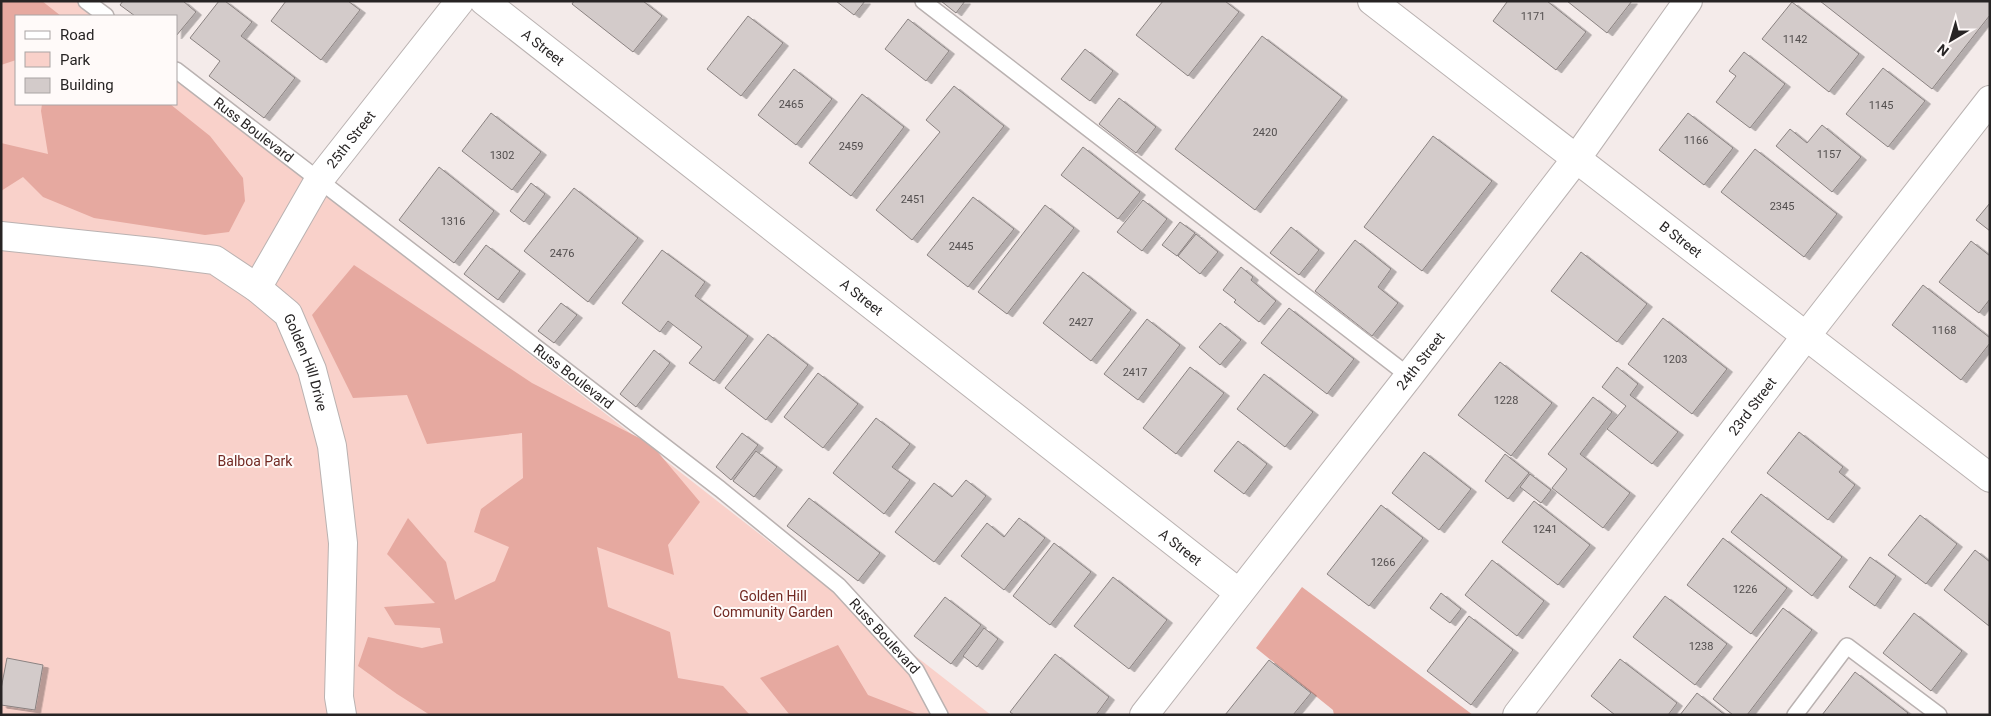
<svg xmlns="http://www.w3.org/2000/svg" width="1991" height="716" font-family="Roboto,sans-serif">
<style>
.green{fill:#f9d1ca}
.forest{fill:#e6a9a0}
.building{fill:#d3cbca;stroke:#8a8281;filter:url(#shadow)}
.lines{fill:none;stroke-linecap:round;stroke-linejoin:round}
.lane-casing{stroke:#bab2b1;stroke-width:18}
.street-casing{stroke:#bab2b1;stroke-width:30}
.secondary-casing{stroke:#bab2b1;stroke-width:30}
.lane{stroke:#fff;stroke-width:15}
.street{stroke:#fff;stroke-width:28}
.secondary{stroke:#fff;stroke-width:28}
.labels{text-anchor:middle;stroke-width:4;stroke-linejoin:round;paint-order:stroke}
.number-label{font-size:11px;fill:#524e4e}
.street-label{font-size:14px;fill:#272424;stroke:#fffaf9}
.park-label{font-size:14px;fill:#722a23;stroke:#fffaf9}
</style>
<defs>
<filter id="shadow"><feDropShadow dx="5.5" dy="3" stdDeviation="0" flood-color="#0004"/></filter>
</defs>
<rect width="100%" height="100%" fill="#f4ebea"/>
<polygon class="green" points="1,1 78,1 97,16 16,16 16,104 176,104 176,78 991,715 1,715"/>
<g class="forest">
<polygon points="1,1 42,1 61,16 16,16 16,60 1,65"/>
<polygon points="42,104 170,104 210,136 243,178 245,201 229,232 205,235 94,218 43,197 23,177 1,191 1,143 48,154 41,111"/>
<polygon points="354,265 532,383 651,444 700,502 668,545 674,575 597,547 608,607 670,632 678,678 723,686 750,715 430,715 397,694 358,666 368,637 422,648 443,643 440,628 395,625 384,607 435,603 387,554 408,518 446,562 455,600 495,581 509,547 474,532 481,509 523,478 522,433 427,444 407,395 353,398 312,315"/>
<polygon points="1302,587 1473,715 1334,715 1333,710 1256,648"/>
<polygon points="838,645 868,695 920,715 776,715 789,714 760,678"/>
</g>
<g class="building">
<polygon points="123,1 183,1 196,12 176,36 176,16 135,16 120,5"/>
<polygon points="219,1 225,1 252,22 241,36 295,78 264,118 209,76 220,61 190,38"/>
<polygon points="286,1 348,1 360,10 321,60 271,21"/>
<polygon points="574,1 643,1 662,16 633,52 572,4"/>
<polygon points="836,1 865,1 854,15"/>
<polygon points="941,1 965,1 956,13"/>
<polygon points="1163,1 1225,1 1239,12 1188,76 1136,35"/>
<polygon points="1506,1 1547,1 1586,32 1556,70 1493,21 1507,2"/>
<polygon points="1567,1 1632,1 1607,33"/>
<polygon points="1820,1 1990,1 1990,15 1932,89"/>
<polygon points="1792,2 1859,54 1829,92 1762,39"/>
<polygon points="748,16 783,43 741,96 707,69"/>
<polygon points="908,19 949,51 926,81 885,49"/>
<polygon points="1262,36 1342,97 1255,210 1175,149"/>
<polygon points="1085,49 1113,71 1090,101 1061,79"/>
<polygon points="1744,52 1785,84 1750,128 1716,102 1736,76 1729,71"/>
<polygon points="1883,68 1925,101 1888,147 1846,114"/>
<polygon points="794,69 832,99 796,145 758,115"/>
<polygon points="954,86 1004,126 912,240 876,210 940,132 926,120"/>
<polygon points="862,94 904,127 851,196 809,163"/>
<polygon points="1119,98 1156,127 1136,153 1099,124"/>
<polygon points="491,113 541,152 512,190 462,151"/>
<polygon points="1688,113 1733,148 1704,185 1659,150"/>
<polygon points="1822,125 1861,157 1832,192 1776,146 1790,129 1807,143"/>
<polygon points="1433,136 1492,181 1422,271 1364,227"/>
<polygon points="1083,147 1140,192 1118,219 1061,175"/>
<polygon points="1755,149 1837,214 1804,257 1721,192"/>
<polygon points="439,167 494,211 454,263 399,220"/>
<polygon points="531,183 545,194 524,222 510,211"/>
<polygon points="574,188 638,238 588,302 524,251"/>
<polygon points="973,197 1014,229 968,287 927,255"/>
<polygon points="1143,200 1167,219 1142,251 1117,232"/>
<polygon points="1990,203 1990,231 1976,220"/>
<polygon points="1045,205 1074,228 1007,314 978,292"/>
<polygon points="1180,222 1195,233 1177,256 1162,245"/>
<polygon points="1291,227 1319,250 1299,275 1270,253"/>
<polygon points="1196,234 1218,252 1200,274 1178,256"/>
<polygon points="1355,240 1391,269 1378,287 1398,303 1372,336 1315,291"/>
<polygon points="1971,241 1990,256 1990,299 1979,313 1939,282"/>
<polygon points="486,245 520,271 498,300 464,274"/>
<polygon points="662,250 705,282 695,296 748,336 714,381 689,363 702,347 668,321 660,332 622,303"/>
<polygon points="1581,252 1647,304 1617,342 1551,291"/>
<polygon points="1241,267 1253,277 1251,280 1276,301 1259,322 1234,302 1236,300 1223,290"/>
<polygon points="1083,272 1131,310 1091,361 1043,323"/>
<polygon points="1923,285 1990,338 1990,343 1961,380 1892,325"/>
<polygon points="561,303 577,315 554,343 538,331"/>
<polygon points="1289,308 1354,359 1327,394 1261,343"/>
<polygon points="1663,318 1727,369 1692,414 1628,364"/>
<polygon points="1147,319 1180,345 1138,400 1104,374"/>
<polygon points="1220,323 1241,340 1220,365 1199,347"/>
<polygon points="768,334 808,365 766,420 725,388"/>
<polygon points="654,350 670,363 636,407 620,394"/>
<polygon points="1500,362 1552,403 1511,456 1458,415"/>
<polygon points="1190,367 1224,393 1176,454 1143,428"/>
<polygon points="1617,367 1638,384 1630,395 1678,432 1652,464 1607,429 1626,406 1602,387"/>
<polygon points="818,373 858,404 823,448 784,417"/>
<polygon points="1264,374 1313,412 1285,447 1237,409"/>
<polygon points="1593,397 1612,412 1580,454 1630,493 1603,528 1552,488 1567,469 1548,454"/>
<polygon points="876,418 910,444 892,467 910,480 884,514 833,473"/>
<polygon points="1799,432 1843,467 1839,472 1855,485 1828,520 1767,473"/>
<polygon points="742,433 758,445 731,480 716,467"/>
<polygon points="1238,441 1267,464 1244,494 1214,471"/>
<polygon points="756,451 777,467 754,497 733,481"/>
<polygon points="1424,452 1471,489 1439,530 1392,493"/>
<polygon points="1505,454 1529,473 1508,499 1485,481"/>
<polygon points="1530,474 1551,490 1541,503 1520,487"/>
<polygon points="966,480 986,496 934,562 895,532 934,483 952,497"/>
<polygon points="1761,494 1842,557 1812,596 1731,532"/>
<polygon points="809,498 880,553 858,581 787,526"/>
<polygon points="1534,501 1590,545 1558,585 1502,542"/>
<polygon points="1381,505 1423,538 1369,606 1327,574"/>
<polygon points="1920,515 1957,544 1926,584 1888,555"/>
<polygon points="1019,518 1045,538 1004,590 961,556 987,523 1004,537"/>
<polygon points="1723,538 1787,588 1751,634 1687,585"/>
<polygon points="1054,543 1091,572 1050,625 1013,596"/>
<polygon points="1975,550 1990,562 1989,626 1944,590"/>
<polygon points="1870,557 1896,576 1875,606 1849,587"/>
<polygon points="1492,560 1544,601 1517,636 1465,595"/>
<polygon points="1113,577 1167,620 1129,669 1074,626"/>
<polygon points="1441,593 1461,609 1450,623 1430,608"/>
<polygon points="1665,596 1727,644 1695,685 1633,637"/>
<polygon points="945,597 981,625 951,664 914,636"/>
<polygon points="1783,608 1812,630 1747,715 1733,715 1713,699"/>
<polygon points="1914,613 1962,651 1931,691 1883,653"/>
<polygon points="1469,616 1513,650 1471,705 1427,671"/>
<polygon points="984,628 998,639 977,667 963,656"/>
<polygon points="1055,654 1109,697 1096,715 1014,715 1010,712"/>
<polygon points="7,658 43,665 35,710 1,705 1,689"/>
<polygon points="1620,659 1677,703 1668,715 1615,715 1591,696"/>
<polygon points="1269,660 1311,693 1293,715 1225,715"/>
<polygon points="1855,672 1908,713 1906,715 1822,715"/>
<polygon points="1697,693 1725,715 1680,715"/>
</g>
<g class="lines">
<defs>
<g id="lane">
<polyline points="86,1 106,16"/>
<polyline points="923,1 1409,376"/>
<path id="s1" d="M176,70l544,419 119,97 77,84 24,45"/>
<polyline points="1795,715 1847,646 1939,715"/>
</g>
<g id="street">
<path id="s2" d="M484,1l755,592"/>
<path id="s3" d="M1144,715l265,-339 167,-217 112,-158"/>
<path id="s4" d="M1517,715l289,-379 184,-236"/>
</g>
<g id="secondary">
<path id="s5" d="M1372,1l618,477"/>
<path id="s6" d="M1,236l152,16 62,8 42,28 31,26 24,56 20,76 11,97 -4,154 3,18"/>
<path id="s7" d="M257,288l62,-108 141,-179"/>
</g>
</defs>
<use href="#lane" class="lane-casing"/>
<use href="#street" class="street-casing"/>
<use href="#secondary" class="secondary-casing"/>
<use href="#lane" class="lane"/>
<use href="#street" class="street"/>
<use href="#secondary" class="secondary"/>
</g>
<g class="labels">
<g class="number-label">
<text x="1533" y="20">1171</text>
<text x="1795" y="43">1142</text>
<text x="791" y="108">2465</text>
<text x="1881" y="109">1145</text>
<text x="1265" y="136">2420</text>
<text x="1696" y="144">1166</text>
<text x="851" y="150">2459</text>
<text x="1829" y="158">1157</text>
<text x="502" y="159">1302</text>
<text x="913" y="203">2451</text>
<text x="1782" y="210">2345</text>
<text x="453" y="225">1316</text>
<text x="961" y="250">2445</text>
<text x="562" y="257">2476</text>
<text x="1081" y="326">2427</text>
<text x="1944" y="334">1168</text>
<text x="1675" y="363">1203</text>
<text x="1135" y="376">2417</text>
<text x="1506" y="404">1228</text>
<text x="1545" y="533">1241</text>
<text x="1383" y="566">1266</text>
<text x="1745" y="593">1226</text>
<text x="1701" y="650">1238</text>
</g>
<g class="street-label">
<text dy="5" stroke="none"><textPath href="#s2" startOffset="75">A Street</textPath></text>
<text dy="5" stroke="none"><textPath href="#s1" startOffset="98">Russ Boulevard</textPath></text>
<text dy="5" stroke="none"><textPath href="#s7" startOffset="176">25th Street</textPath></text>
<text dy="5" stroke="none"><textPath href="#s5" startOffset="390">B Street</textPath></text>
<text dy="5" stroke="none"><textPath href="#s2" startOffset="480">A Street</textPath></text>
<text dy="5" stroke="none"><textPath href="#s3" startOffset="449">24th Street</textPath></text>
<text dy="5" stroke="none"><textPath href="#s6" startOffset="358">Golden Hill Drive</textPath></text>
<text dy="5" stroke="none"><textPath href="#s1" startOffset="502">Russ Boulevard</textPath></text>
<text dy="5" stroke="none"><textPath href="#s4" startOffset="388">23rd Street</textPath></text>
<text dy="5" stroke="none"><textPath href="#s2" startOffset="885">A Street</textPath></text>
<text dy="5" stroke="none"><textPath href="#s1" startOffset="908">Russ Boulevard</textPath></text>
</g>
<g class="park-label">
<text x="255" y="466">Balboa Park</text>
<text x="773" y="601">Golden Hill<tspan x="773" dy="16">Community Garden</tspan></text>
</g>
</g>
<rect width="1991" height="716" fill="none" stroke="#272424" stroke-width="5"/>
<rect x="15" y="15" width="162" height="90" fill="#fffaf9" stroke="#a9a4a4"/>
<rect x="25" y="31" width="25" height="8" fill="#ffffff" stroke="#a9a4a4"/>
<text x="60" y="40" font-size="15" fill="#272424">Road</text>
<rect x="25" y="52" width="25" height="15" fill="#f9d1ca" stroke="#a9a4a4"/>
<text x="60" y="65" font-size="15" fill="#272424">Park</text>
<rect x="25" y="78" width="25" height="15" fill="#d3cbca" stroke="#a9a4a4"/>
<text x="60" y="90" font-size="15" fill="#272424">Building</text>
<g transform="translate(1951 40) rotate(218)" stroke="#fffaf9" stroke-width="4" paint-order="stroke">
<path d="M0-4L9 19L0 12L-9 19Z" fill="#272424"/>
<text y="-8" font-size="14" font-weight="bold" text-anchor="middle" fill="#272424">N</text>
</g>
</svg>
